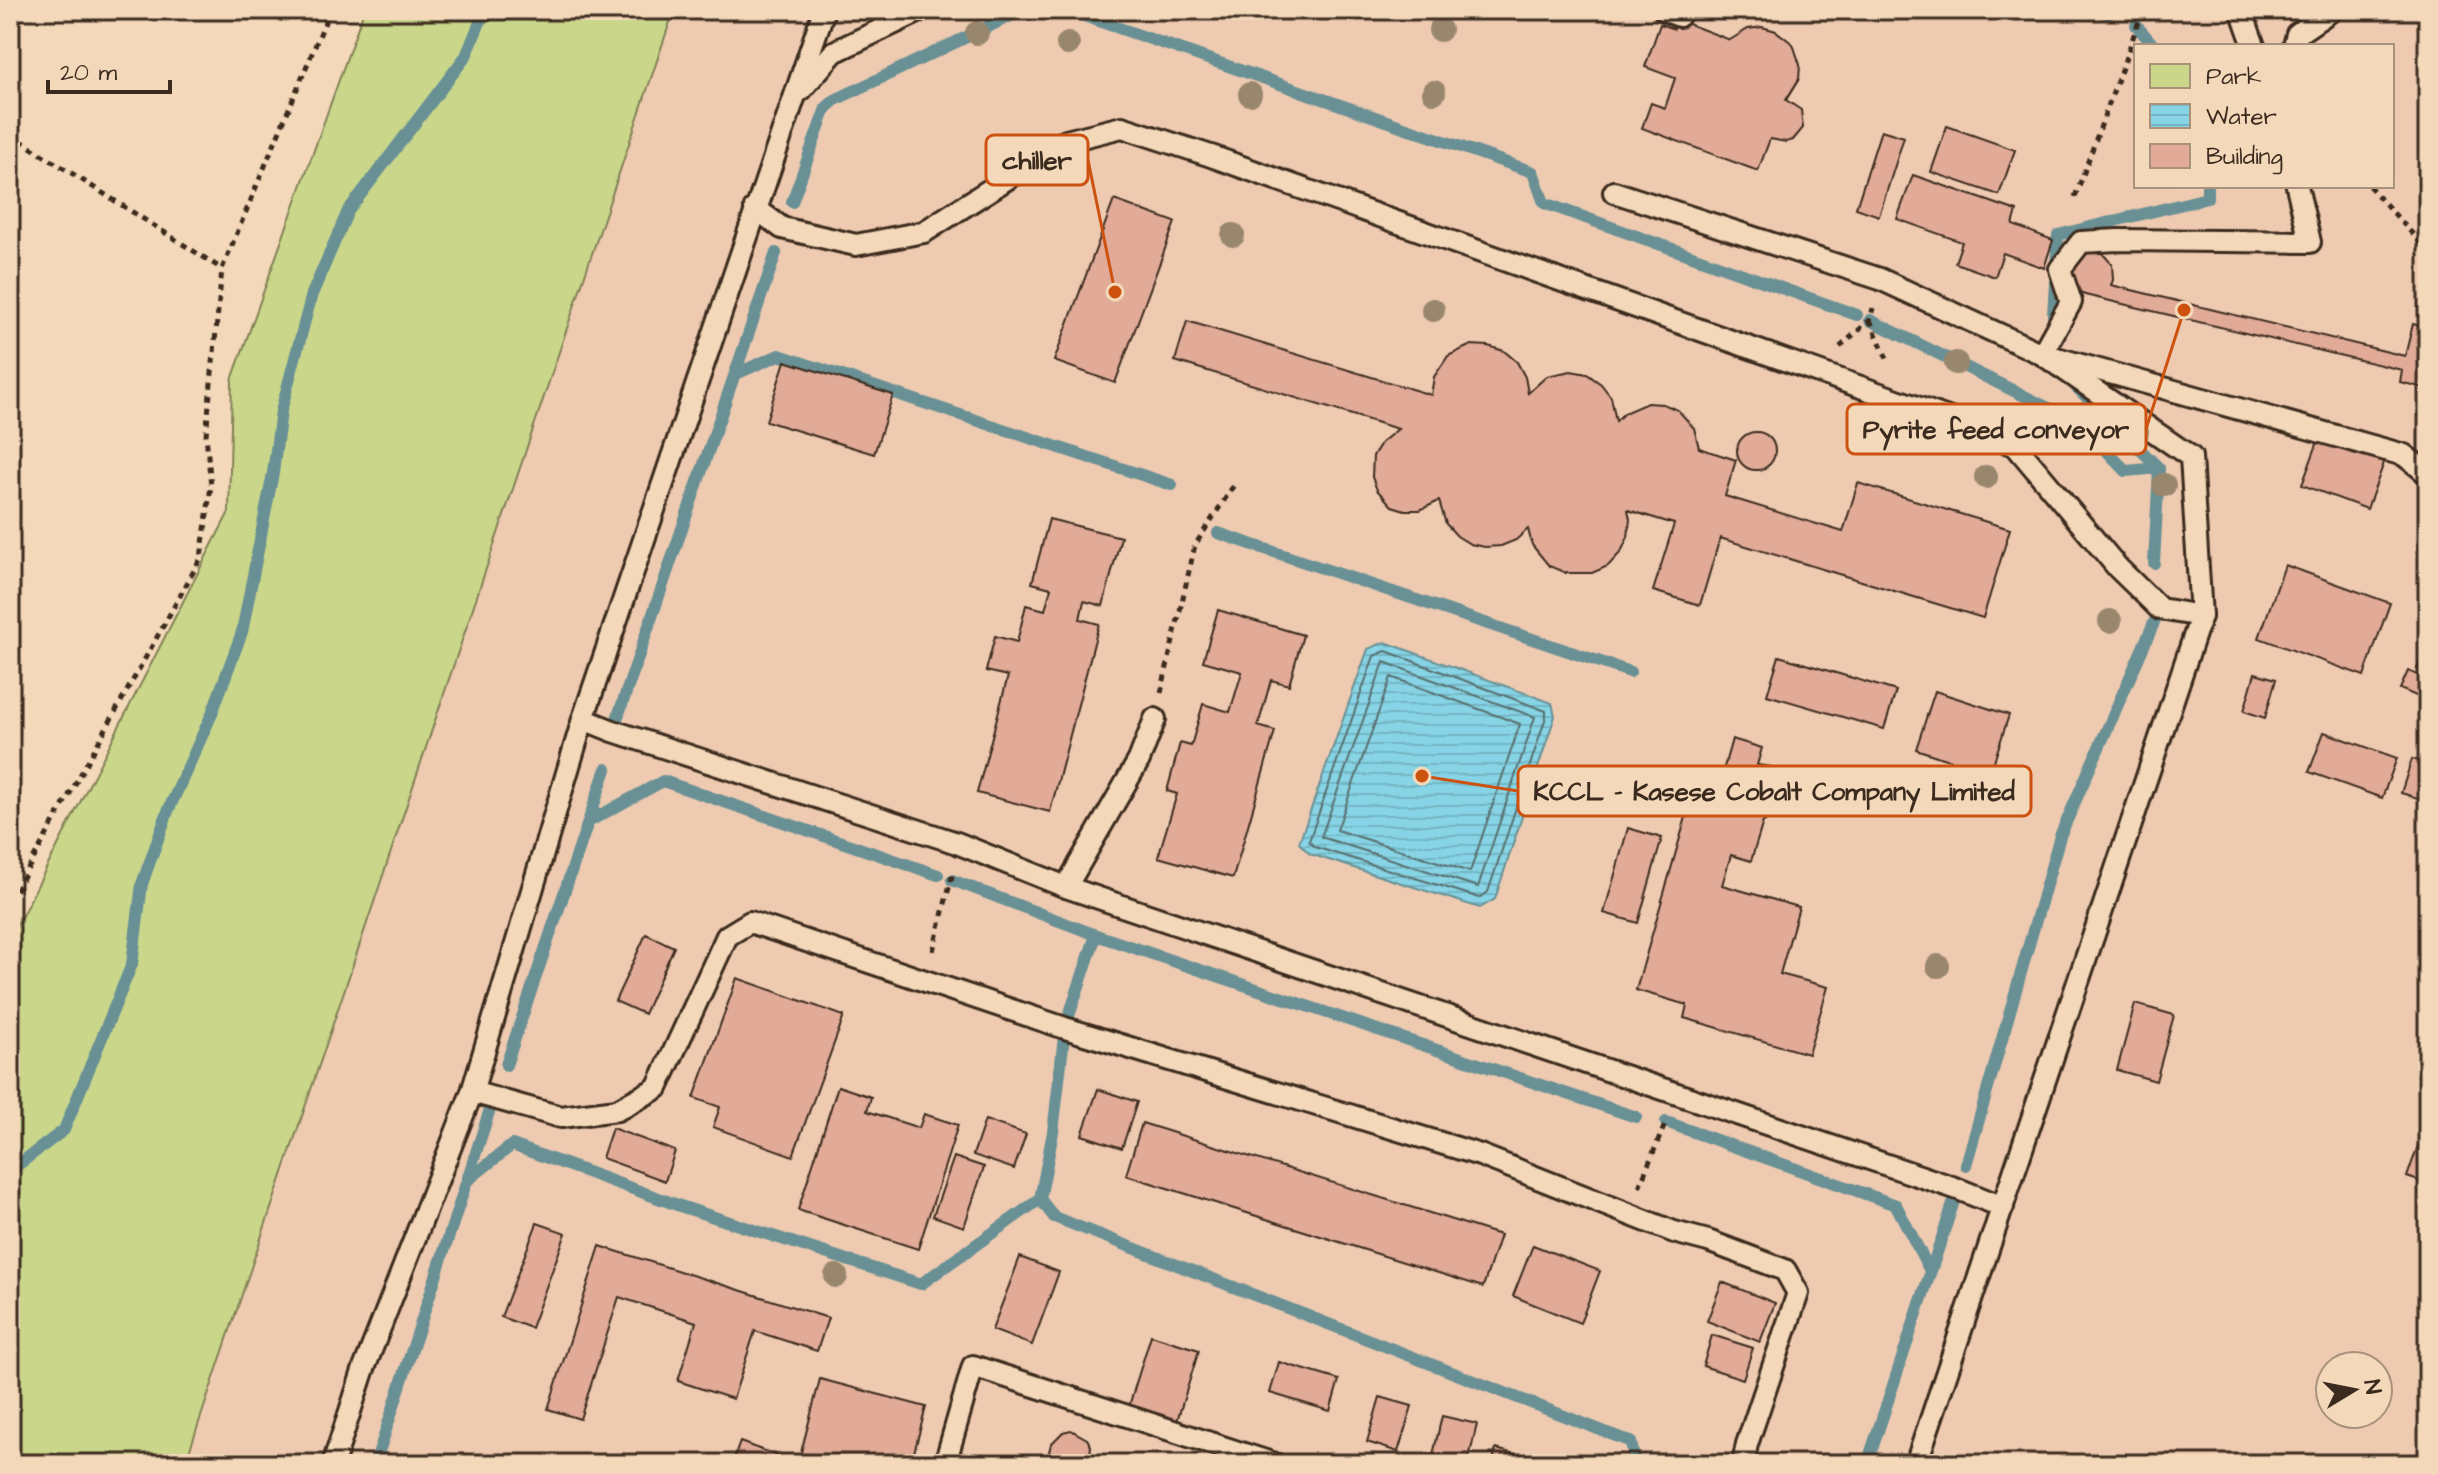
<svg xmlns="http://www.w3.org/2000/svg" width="2438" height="1474" font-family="'Architects Daughter',sans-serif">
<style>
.built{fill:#eecab0;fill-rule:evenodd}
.green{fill:#cad78b;stroke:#828054;stroke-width:2}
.water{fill:url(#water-rules);stroke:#689095;stroke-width:2}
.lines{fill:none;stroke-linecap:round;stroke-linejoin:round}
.shore{stroke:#596e6e;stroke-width:2}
.stream{stroke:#689095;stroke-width:12}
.building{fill:#e1ab98;stroke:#3b2a1e;stroke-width:2}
.service-casing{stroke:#3b2a1e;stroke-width:26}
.path{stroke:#3b2a1e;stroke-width:5;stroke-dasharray:6 6;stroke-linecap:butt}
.service{stroke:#f3d8ba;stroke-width:20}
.tree{fill:#99876d}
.leader{fill:none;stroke:#ce520f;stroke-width:3}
.callout-dot{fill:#ce520f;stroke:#f3d8ba;stroke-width:3}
.callout{fill:#f3d8ba;stroke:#ce520f;stroke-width:3}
.callout-label{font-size:26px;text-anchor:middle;font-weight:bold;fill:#3b2a1e}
</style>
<defs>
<pattern id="water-rules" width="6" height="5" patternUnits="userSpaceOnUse" patternTransform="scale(2)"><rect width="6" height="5" fill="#86d4e5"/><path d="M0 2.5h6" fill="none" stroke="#75b6c4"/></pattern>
</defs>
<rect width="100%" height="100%" fill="#f3d8ba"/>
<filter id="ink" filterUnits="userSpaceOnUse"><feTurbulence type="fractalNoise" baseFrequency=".0125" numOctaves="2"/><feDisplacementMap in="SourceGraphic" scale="16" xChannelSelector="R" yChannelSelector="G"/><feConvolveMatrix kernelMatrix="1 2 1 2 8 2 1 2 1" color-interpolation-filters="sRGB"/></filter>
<g filter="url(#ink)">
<path class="built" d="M674,10h1754v1454h-2243zM2136,46h256v140h-256zM2330,1366h48v48h-48z"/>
<polygon class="green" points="364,10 674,10 185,1464 10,1464 10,939 229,512 232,380"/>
<polygon class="water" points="1385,642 1552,703 1555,716 1495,899 1480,908 1310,854 1299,843 1368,649"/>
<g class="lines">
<g class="shore">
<polygon points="1386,651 1546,711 1546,717 1488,892 1480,898 1315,847 1309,841 1374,656"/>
<polygon points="1384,662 1535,717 1478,887 1321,837"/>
<polygon points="1391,677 1520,724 1470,872 1337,830"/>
</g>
<g class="stream">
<polyline points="1067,10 1533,172 1544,203 1857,315"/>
<polyline points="2094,10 2108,14"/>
<polyline points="2136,25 2154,46"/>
<polyline points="792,202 826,108 835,100 1023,10"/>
<polyline points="2053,315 2058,235 2207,198 2207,186"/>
<polyline points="1870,320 2081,424 2126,471 2159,468"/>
<polyline points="736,374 779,355 1172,485"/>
<polyline points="2075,386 2159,468 2154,563"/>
<polyline points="1218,533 1630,672"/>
<polyline points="613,731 776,253"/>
<polyline points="588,822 663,781 938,875"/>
<polyline points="952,880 1096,935 1636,1117"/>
<polyline points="1096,935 1065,1028 1053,1132 1040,1199 1054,1217 1631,1442 1635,1464"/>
<polyline points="506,1065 606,769"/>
<polyline points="1666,1122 1896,1205 1930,1271"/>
<polyline points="1966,1165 2060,836 2160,609"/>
<polyline points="10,1171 64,1130 132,964 142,884 168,811 211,716 242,632 273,473 281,411 312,294 348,211 466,56 485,10"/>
<polyline points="468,1180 512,1145 683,1207 921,1284 1040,1199"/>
<polyline points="375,1464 493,1100"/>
<polyline points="1867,1464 1958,1189"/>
</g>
</g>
<g class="building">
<polygon points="1678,20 1730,40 1748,29 1762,27 1776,31 1793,44 1800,65 1799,79 1786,100 1801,110 1803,128 1793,140 1786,142 1770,139 1758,171 1642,128 1651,103 1665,108 1675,78 1645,67 1660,24 1674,29"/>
<polygon points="1947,126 2015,150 1999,195 1931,172"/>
<polygon points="1881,130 1904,137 1879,216 1856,208"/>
<polygon points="1913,175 2017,211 2013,225 2053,240 2044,268 2003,253 1995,277 1955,263 1962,242 1897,219"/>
<polygon points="1114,200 1175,222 1115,383 1054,361"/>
<polygon points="2092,250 2101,252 2112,264 2113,280 2111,285 2405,356 2413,324 2428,328 2428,389 2400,382 2402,370 2085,295 2078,291 2068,274 2084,251"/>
<polygon points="1187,321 1431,395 1434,377 1448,356 1471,345 1488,346 1504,351 1517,362 1525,377 1528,393 1547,376 1571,371 1587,374 1601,384 1611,397 1616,421 1624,413 1647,403 1663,404 1678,410 1694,428 1699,448 1736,460 1725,496 1843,532 1858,483 2010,529 1983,618 1720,538 1700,605 1653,591 1674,524 1628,510 1630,519 1628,537 1621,552 1608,566 1592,573 1566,573 1549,566 1532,545 1528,529 1516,540 1501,546 1485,547 1470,544 1457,536 1446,524 1439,501 1420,510 1405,510 1392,506 1377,490 1372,477 1373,456 1381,443 1398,429 1175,361"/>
<polygon points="785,361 893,395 874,454 766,421"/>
<circle cx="1756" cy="451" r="19"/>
<polygon points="2320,436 2385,460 2367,509 2302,485"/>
<polygon points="1049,519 1121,537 1103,606 1084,601 1080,619 1099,624 1050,812 977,793 1008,676 986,671 995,636 1017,642 1026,605 1045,610 1051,588 1032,583"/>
<polygon points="2285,565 2390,603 2364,676 2259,638"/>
<polygon points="1218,610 1303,635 1289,685 1271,680 1258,726 1275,731 1233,878 1158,857 1177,794 1167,791 1180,743 1191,746 1203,704 1230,712 1242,672 1203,661"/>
<polygon points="2425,648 2428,649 2428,674 2417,669"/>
<polygon points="1779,656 1896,691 1884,729 1767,695"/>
<polygon points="2408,671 2428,679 2428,686 2423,699 2400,689"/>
<polygon points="2255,673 2276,679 2265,718 2244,711"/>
<polygon points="1935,691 2009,715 1990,774 1916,749"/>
<polygon points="2324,732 2397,758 2382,798 2309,772"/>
<polygon points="1732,739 1762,748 1757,765 1771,767 1779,773 1785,780 1788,795 1780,813 1763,822 1751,861 1731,855 1722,885 1799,907 1780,974 1828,987 1808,1054 1684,1018 1687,1005 1636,990 1693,793 1715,799"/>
<polygon points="2412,759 2428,763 2428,801 2401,793"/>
<polygon points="1628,828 1662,838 1638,923 1604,913"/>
<polygon points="646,934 674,947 644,1014 615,1001"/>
<polygon points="737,978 844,1016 793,1156 713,1127 720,1107 694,1098"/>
<polygon points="2135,1004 2174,1015 2156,1081 2117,1070"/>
<polygon points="838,1086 871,1097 867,1111 919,1128 924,1114 958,1125 918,1249 798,1210"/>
<polygon points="1098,1089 1137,1102 1122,1148 1082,1135"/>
<polygon points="2428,1117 2428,1184 2407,1177"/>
<polygon points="985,1120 1026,1134 1014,1169 973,1155"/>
<polygon points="1142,1123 1500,1235 1483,1287 1126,1175"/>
<polygon points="612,1128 675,1151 665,1181 602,1158"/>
<polygon points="954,1157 984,1167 964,1227 933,1216"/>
<polygon points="537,1223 566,1233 531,1328 501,1317"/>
<polygon points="1533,1245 1600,1271 1580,1323 1513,1296"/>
<polygon points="600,1246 828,1318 817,1351 755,1331 733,1399 678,1381 696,1322 619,1297 580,1419 548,1409"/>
<polygon points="1020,1257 1059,1272 1032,1345 992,1330"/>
<polygon points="1722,1282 1775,1303 1760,1342 1707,1321"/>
<polygon points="1151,1335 1199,1350 1177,1421 1129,1406"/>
<polygon points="1712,1335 1753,1348 1743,1379 1703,1366"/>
<polygon points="1279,1362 1339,1380 1330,1411 1270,1393"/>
<polygon points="820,1379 926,1407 911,1464 798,1464"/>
<polygon points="1380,1397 1412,1406 1398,1452 1367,1442"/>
<polygon points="1442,1416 1477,1424 1468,1463 1433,1455"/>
<polygon points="1071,1430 1087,1439 1091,1446 1089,1463 1053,1464 1049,1452 1051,1444 1063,1432"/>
<polygon points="740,1442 781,1457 778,1464 732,1464"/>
<polygon points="1496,1449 1551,1464 1492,1464"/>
<polygon points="452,1455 474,1464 448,1464"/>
</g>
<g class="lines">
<defs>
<g id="service">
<polyline points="1664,10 1679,16"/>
<polyline points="2241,10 2254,46"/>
<polyline points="2294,46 2297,34 2332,10"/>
<polyline points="801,90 834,52 922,10"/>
<polyline points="1614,192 1880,279 2042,354 2404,455 2428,474"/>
<polyline points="755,208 782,228 856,245 924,232 1066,141 1122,127 1211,156 1956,421 2016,446 2118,568 2160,609 2201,616"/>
<polyline points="583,719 613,731 957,843 1066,887 1139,760 1155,719"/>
<polyline points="1066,887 1958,1189 2003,1207"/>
<polyline points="472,1092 561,1117 617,1110 657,1088 727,936 750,922 1065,1028 1480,1155 1674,1232 1708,1241 1785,1270 1798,1293 1747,1444 1743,1464"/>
<polyline points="333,1464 363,1371 472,1092 583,719 824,10"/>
<polyline points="945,1464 973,1366 1275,1464"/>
<polyline points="1916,1464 2201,616 2191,457 2042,354 2071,302 2060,269 2081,242 2118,240 2310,242 2297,186"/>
</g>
</defs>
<use href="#service" class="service-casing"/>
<g class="path">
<polyline points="10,134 222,269"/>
<polyline points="2369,186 2428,251"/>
<polyline points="2075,197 2143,10"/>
<polyline points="1870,320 1889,363"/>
<polyline points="1840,347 1870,320 1873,308"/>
<polyline points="1161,693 1195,545 1236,482"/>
<polyline points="10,901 201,558 211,486 206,435 222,269 330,10"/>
<polyline points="933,951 953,872"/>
<polyline points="1639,1187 1666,1122"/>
</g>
<use href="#service" class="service"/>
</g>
<g class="tree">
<circle cx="1440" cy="30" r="12"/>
<circle cx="977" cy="33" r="12"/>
<circle cx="1068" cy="44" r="12"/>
<circle cx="1434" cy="92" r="12"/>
<circle cx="1250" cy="94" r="12"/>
<circle cx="1233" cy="235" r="12"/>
<circle cx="1433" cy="310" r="12"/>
<circle cx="1956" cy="363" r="12"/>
<circle cx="2137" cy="432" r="12"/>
<circle cx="1986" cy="477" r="12"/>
<circle cx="2164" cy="485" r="12"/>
<circle cx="2110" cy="621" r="12"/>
<circle cx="1938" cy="966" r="12"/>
<circle cx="836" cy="1276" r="12"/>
</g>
</g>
<path class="leader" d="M1115 292L1088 160M2184 310L2146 429M1422 776L1518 791"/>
<g class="callout-dot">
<circle cx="1115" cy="292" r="8"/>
<circle cx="2184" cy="310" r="8"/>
<circle cx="1422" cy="776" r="8"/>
</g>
<g class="callout">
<rect x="986" y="135" width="102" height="50" rx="8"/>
<rect x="1847" y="404" width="299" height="50" rx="8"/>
<rect x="1518" y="766" width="513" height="50" rx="8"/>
</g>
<g class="callout-label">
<text x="1037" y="169">chiller</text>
<text x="1996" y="438">Pyrite feed conveyor</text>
<text x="1774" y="800">KCCL - Kasese Cobalt Company Limited</text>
</g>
<rect width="2438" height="1474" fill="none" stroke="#f3d8ba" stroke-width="40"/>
<rect x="20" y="20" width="2398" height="1434" fill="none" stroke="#3b2a1e" stroke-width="3" filter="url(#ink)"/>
<rect x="2134" y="44" width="260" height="144" fill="#f3d8ba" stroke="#a9927c" stroke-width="2"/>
<rect x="2150" y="64" width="40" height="24" fill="#cad78b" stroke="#a9927c" stroke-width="2"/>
<text x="2206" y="84" font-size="24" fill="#3b2a1e">Park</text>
<rect x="2150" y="104" width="40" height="24" fill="url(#water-rules)" stroke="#a9927c" stroke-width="2"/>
<text x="2206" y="124" font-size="24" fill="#3b2a1e">Water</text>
<rect x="2150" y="144" width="40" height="24" fill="#e1ab98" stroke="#a9927c" stroke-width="2"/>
<text x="2206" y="164" font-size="24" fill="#3b2a1e">Building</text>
<g transform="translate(2354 1390) rotate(80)"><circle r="38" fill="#f3d8ba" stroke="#a9927c" stroke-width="2"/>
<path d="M0-6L14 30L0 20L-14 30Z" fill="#3b2a1e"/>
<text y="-12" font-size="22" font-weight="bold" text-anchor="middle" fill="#3b2a1e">N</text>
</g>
<path d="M48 80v12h122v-12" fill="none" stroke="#3b2a1e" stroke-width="4"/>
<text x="60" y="80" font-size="24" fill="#3b2a1e" stroke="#f3d8ba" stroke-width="6" paint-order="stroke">20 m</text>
</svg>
